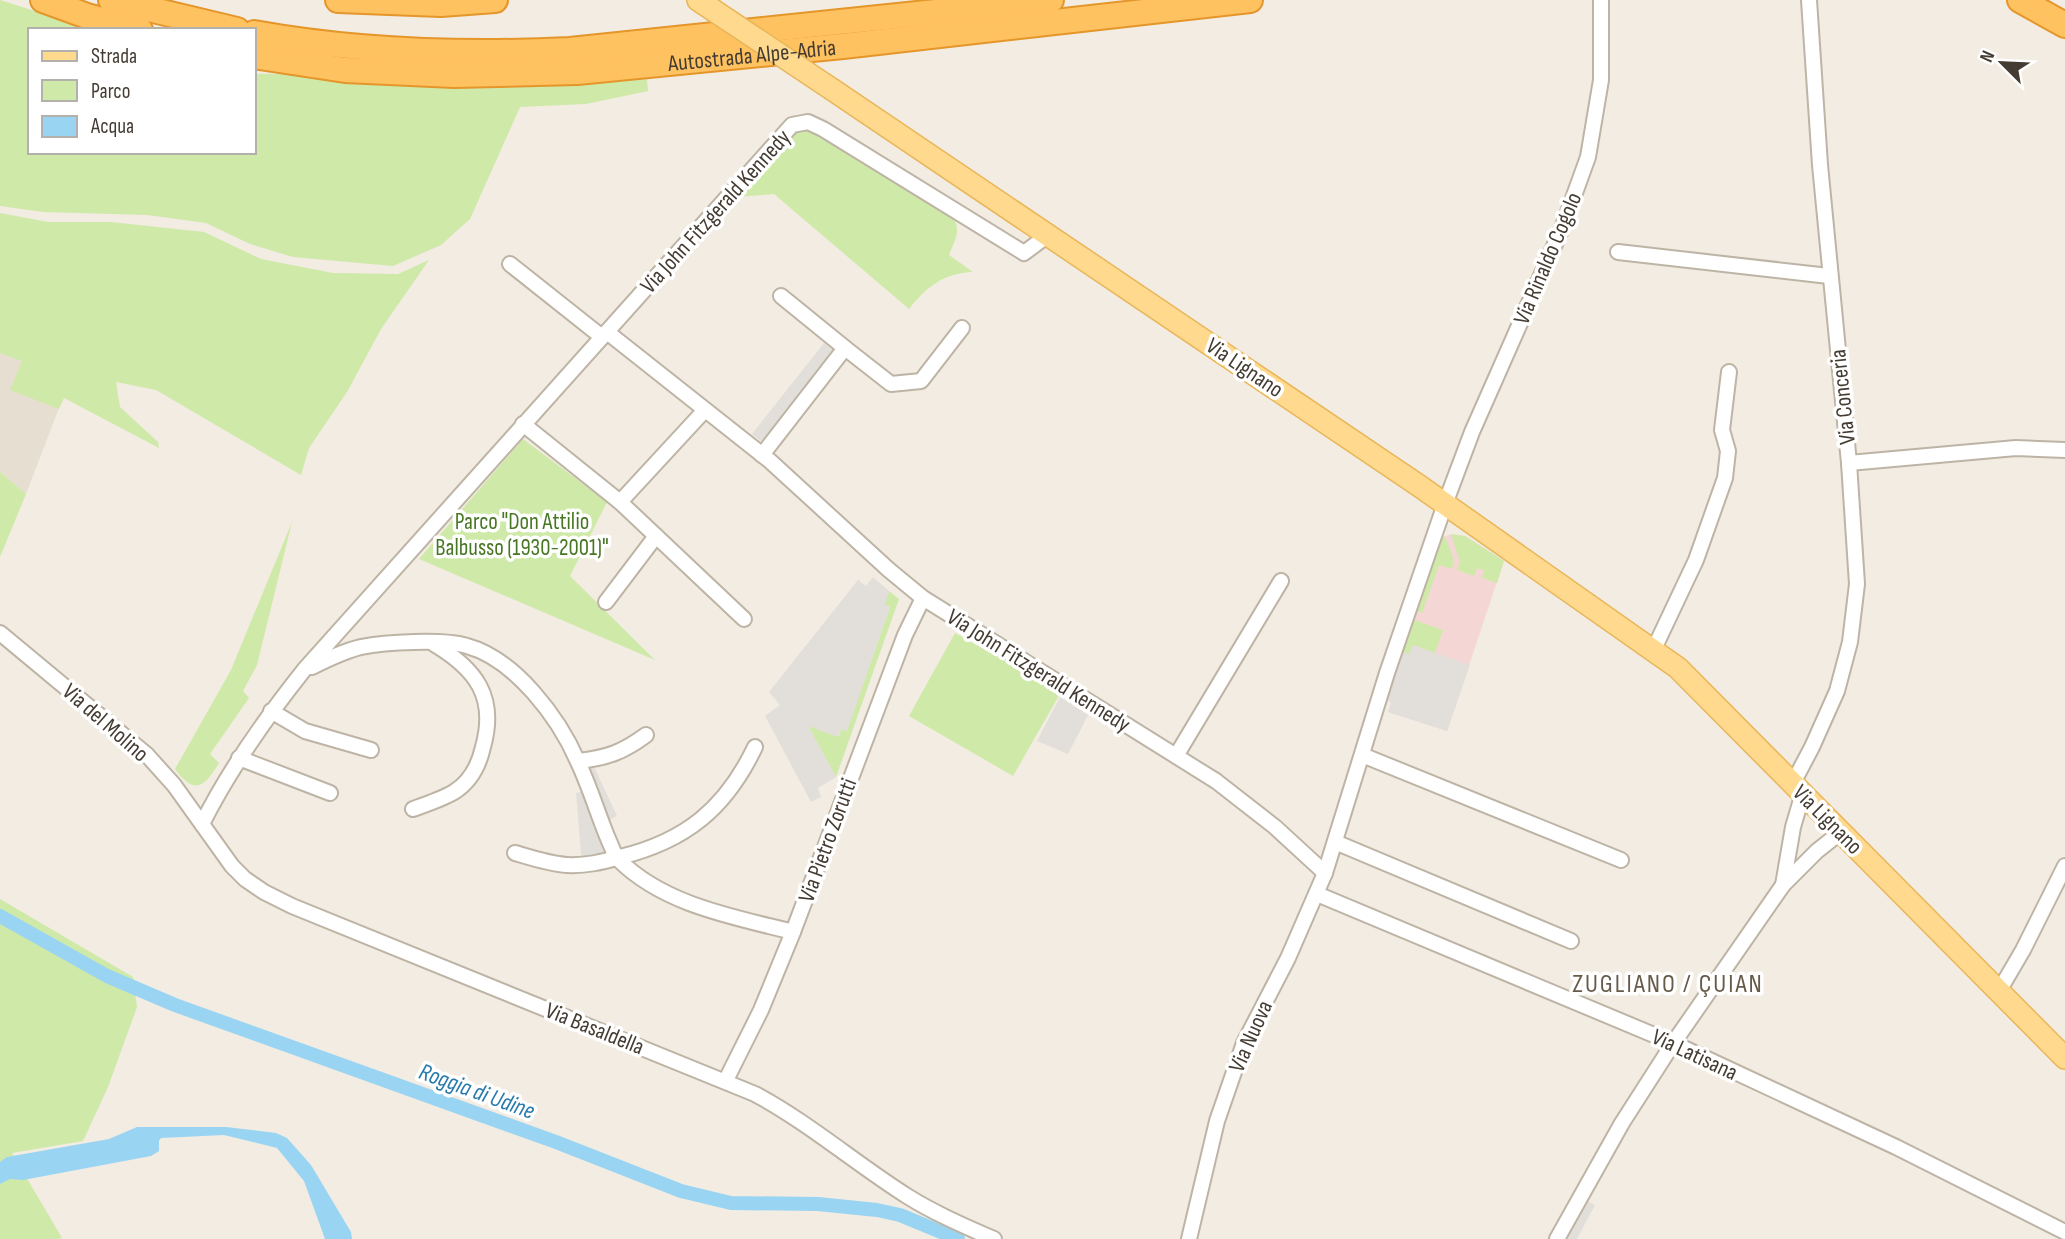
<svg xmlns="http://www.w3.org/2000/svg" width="2065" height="1239" font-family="'Sofia Sans Condensed',sans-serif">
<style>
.residential{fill:#e6ded0}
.medical{fill:#f4d7d4}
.green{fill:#cfe9a8}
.parking{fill:#e2dfdb}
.water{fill:#9ad4f3}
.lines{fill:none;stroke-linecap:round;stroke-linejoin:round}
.canal{stroke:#9ad4f3;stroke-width:14}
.street-casing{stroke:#beb4a5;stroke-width:18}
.primary-casing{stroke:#e9b65a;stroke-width:24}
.highway-casing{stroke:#e4962a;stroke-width:28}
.street{stroke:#fff;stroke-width:14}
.primary{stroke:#ffd98e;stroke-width:21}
.highway{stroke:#ffc260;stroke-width:24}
.primary-bridge-casing{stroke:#e9b65a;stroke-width:24;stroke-linecap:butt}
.primary-bridge{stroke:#ffd98e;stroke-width:21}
.labels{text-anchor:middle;stroke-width:7;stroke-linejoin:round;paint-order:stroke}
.street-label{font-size:23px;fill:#443c33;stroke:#fff}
.park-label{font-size:23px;fill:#487724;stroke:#fff}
.water-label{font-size:24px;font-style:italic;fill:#277aac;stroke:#fff}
.quarter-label{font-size:26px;letter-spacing:2px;fill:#675a49;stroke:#fff}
</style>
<rect width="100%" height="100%" fill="#f2ece2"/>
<polygon class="residential" points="0,242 77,361 26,494 0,472"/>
<polygon class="medical" points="1451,534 1465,536 1504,561 1447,731 1388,712 1391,703 1388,699 1387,688 1441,538"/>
<g class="green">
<path d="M0,0l95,30h-65v122h224v-78c53,-2 106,9 159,12 78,5 156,-2 234,-7l1,12 -62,13 -66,3 -50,112 -29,26 -48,21 -100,-9 -43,-13 -44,-21 -59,-8 -104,-3 -43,-6z"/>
<path d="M798,130l14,2 11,6 130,80c9,12 1,24 -4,37l24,17c-29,1 -47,15 -64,37l-135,-115 -39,3 57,-64z"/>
<polygon points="0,213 48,222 111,222 204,232 261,259 333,273 398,274 429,260 381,329 347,392 309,448 301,475 156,390 116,382 120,407 158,442 159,448 64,398 59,409 10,390 22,361 0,353"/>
<polygon points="523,439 607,502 570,576 655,660 419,559"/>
<polygon points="0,472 26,494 0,557"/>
<path d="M292,522l-35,143 -14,26 6,7 -39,56 9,9c-15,24 -24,33 -44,6l56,-99z"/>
<polygon points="1451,534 1465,536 1504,561 1497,583 1482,578 1484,570 1477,568 1474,576 1457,570 1460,562"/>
<path d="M1444,536c5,10 12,22 8,33l-13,-4 -17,48 -8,-3 24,-69z"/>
<polygon points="889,591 899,599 836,777 808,726 799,732 794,724 805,717 810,718 808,725 839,736 841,729 847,730 890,607 884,605"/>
<polygon points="1411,619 1443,630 1435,653 1413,645 1410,655 1400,651"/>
<polygon points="955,633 1061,692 1013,776 909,716"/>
<polygon points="0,899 133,977 137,1007 108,1087 83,1141 12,1153 62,1238 58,1239 0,1239"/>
</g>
<g class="parking">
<polygon points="824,343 834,351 762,442 752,434"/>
<polygon points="873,577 889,591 885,604 890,607 847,731 841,729 838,737 808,726 836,777 818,788 821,797 811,802 765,716 780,705 769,692 858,580 866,586"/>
<polygon points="1413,645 1470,665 1447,731 1388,712 1391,703 1386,697 1400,651 1409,654"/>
<polygon points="1060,697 1088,715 1068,754 1037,741"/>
<polygon points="591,760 617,816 602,823 617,858 582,865 576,793 588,790 578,761"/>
<polygon points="1586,1200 1595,1205 1577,1239 1565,1239"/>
</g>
<polygon class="water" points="137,1127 226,1127 276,1133 287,1138 311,1165 351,1232 352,1239 325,1239 304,1181 277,1148 224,1135 161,1138 159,1141 159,1151 151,1156 23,1180 10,1179 0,1184 0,1162 7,1157 109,1139"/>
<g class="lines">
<polyline class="canal" points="0,916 107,976 175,1005 556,1142 681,1191 731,1203 818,1204 877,1210 900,1215 958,1239"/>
<defs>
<g id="street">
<polyline points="1618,252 1829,276"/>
<polyline points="510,264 602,337"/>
<polyline points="607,332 770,461 889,570 923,598 1216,781 1275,827 1325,873"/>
<polyline points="845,348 891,384 921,381 962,328"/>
<polyline points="523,424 620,502 705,410"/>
<polyline points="762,455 845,348 781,296"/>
<polyline points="1849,463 2016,448 2065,450"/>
<polyline points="620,502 744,619"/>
<polyline points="606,602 656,536"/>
<path d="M0,633l147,122 27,30 58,81 13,13 19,13 28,14 463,188c54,29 100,69 152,102 27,17 57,30 87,43"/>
<polyline points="1653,651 1696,560 1725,478 1728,451 1722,430 1729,372"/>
<path d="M312,667c16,-8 32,-16 49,-20 24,-5 83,-8 106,-1 48,13 92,72 111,116 12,25 20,53 31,79 3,6 5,14 10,19 45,45 115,57 174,72"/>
<polyline points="271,711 305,731 371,750"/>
<polyline points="1362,755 1621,860"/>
<polyline points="1176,756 1281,581"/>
<polyline points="239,758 330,793"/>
<path d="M578,761c29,-3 45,-9 68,-26"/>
<polyline points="1793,783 1812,747 1837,691 1850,642 1857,584 1849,463 1820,165 1809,0"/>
<path d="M413,809c14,-5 29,-10 41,-17 16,-10 25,-27 29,-45 14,-50 -7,-78 -49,-103"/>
<path d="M202,824c28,-56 63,-105 102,-154l488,-545 16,-3 15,7 201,124 24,-18"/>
<polyline points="1335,842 1571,941"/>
<path d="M515,853c17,5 35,11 52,12 19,1 35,-3 53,-8 66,-16 106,-49 135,-110"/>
<polyline points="1783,885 1793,827 1803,793"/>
<polyline points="1317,894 1673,1043 1896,1147 2065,1232"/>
<polyline points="1999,991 2023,950 2065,866"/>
<polyline points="726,1080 761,1010 793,932 905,635 923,598"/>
<polyline points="1189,1239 1217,1121 1244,1043 1288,958 1325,873 1387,673 1445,504 1472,432 1563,226 1588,157 1601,80 1601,0"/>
<polyline points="1557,1239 1622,1123 1672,1045 1783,885 1817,851 1841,832"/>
</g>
<g id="primary">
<polyline points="698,0 713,10"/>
<polyline points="833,90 1418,485 1678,668 2065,1058"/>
</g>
<g id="highway">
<polyline points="43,0 87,16 140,30"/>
<polyline points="111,0 237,30"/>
<polyline points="338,0 441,4 495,0"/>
<polyline points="2020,0 2065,25"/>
<path d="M254,33c105,19 210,22 316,17l481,-50"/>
<path id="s1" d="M254,56l91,14 109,5 123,-3 266,-26 407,-46"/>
</g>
</defs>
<use href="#street" class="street-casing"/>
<use href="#primary" class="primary-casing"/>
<use href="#highway" class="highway-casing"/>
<use href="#street" class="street"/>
<use href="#primary" class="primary"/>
<use href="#highway" class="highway"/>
<defs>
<polyline id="primary-bridge" points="713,10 833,90"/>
</defs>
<use href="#primary-bridge" class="primary-bridge-casing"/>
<use href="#primary-bridge" class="primary-bridge"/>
</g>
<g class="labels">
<g class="street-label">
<text dy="8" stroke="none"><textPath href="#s1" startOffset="500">Autostrada Alpe-Adria</textPath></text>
<text transform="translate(715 211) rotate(-48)" y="8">Via John Fitzgerald Kennedy</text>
<text transform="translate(1547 258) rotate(-67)" y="8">Via Rinaldo Cogolo</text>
<text transform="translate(1245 367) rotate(34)" y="8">Via Lignano</text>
<text transform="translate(1842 397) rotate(-96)" y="8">Via Conceria</text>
<text transform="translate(1039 670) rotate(32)" y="8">Via John Fitzgerald Kennedy</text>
<text transform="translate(106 722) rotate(41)" y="8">Via del Molino</text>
<text transform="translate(1828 819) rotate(45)" y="8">Via Lignano</text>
<text transform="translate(827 840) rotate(-70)" y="8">Via Pietro Zorutti</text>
<text transform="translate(595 1028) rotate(22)" y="8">Via Basaldella</text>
<text transform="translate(1250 1036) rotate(-66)" y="8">Via Nuova</text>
<text transform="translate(1695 1054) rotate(25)" y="8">Via Latisana</text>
</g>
<g class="park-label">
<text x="522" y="529">Parco "Don Attilio<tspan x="522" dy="26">Balbusso (1930-2001)"</tspan></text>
</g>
<g class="water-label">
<text transform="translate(477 1091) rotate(20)" y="8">Roggia di Udine</text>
</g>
<g class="quarter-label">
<text x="1668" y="992">ZUGLIANO / ÇUIAN</text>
</g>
</g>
<rect x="28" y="28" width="228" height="126" fill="#ffffff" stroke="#b4b1ad" stroke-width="2"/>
<rect x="42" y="51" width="35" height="10" fill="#ffd98e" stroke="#b4b1ad" stroke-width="2"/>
<text x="91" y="63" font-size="21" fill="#443c33">Strada</text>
<rect x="42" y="80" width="35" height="21" fill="#cfe9a8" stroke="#b4b1ad" stroke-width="2"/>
<text x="91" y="98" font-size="21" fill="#443c33">Parco</text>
<rect x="42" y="116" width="35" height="21" fill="#9ad4f3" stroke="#b4b1ad" stroke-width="2"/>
<text x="91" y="133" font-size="21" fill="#443c33">Acqua</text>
<g transform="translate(2002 63) rotate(294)" stroke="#ffffff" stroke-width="5" paint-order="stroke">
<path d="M0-5L12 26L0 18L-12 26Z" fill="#443c33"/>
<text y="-10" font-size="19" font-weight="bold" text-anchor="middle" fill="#443c33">N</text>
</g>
</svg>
